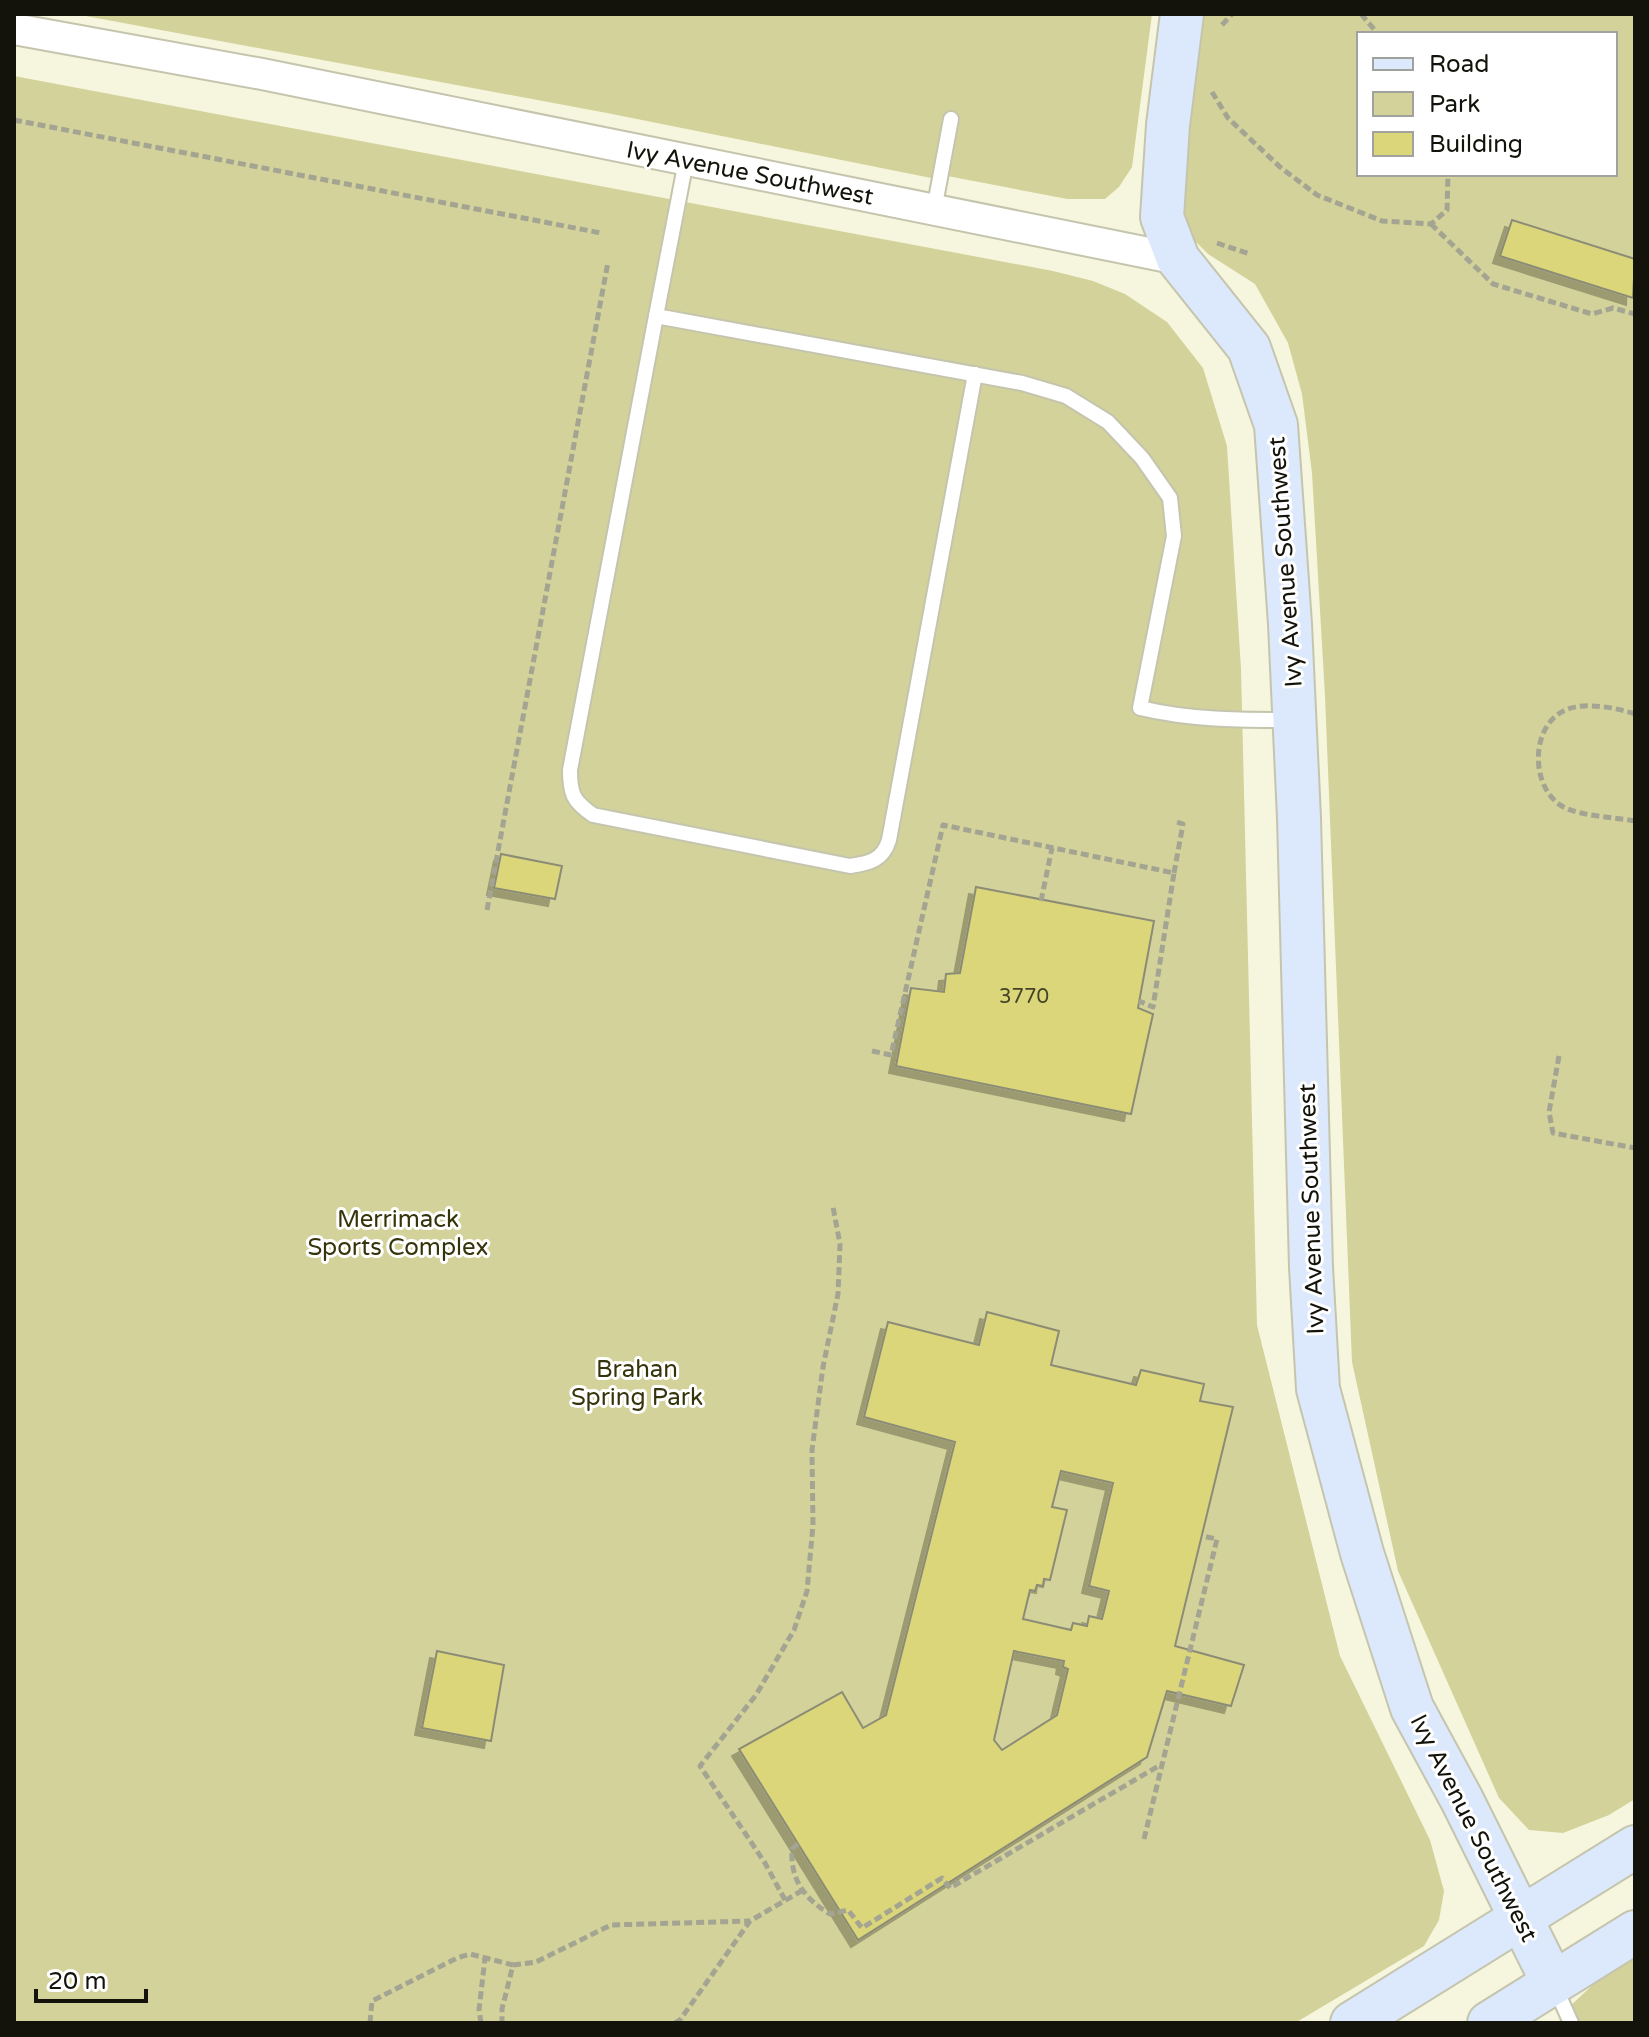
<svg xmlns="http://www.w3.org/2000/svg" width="1649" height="2037" font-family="'Varela Round',sans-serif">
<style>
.green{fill:#d3d29a;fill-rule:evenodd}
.building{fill:#dad679;stroke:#8c8c76;stroke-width:2;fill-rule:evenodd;filter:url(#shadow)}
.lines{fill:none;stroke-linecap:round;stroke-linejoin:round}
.lane-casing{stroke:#c5c5ae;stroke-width:18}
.street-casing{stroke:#c5c5ae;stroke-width:34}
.secondary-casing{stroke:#c5c5ae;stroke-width:46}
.path{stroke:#a4a492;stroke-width:5;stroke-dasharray:8 4;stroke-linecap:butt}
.lane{stroke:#fff;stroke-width:14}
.street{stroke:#fff;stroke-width:30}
.secondary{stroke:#dce8fb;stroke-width:42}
.labels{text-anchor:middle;stroke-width:6;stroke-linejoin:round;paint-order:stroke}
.number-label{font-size:20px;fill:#454426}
.street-label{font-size:24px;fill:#13130b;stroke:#fff}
.park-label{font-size:24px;fill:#36340b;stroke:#fff}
</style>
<defs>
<filter id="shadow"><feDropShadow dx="-7" dy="7" stdDeviation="0" flood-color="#0004"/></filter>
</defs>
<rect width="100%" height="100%" fill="#f6f6de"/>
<g class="green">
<polygon points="75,14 1152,14 1132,167 1119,187 1105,199 1067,199 937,174 936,179 607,113"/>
<path d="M1194,14h441v1785l-26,16 -46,18 -34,-3 -30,-32 -101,-227 -46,-209 -27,-666 -13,-223 -10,-79 -14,-51 -33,-59 -47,-30 -20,-20 -6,-23zM1359,34h256v140h-256z"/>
<polygon points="14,76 1053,271 1093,281 1125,294 1167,322 1203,368 1227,446 1241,669 1257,1325 1340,1656 1430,1840 1444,1891 1439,1920 1424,1946 1295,2023 14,2023"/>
<polygon points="1635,1945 1635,2023 1574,2023 1567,2009"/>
</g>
<g class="building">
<polygon points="1512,220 1635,259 1633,298 1500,256"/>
<polygon points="501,854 562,866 555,899 494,888"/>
<polygon points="976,887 1154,921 1138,1008 1153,1014 1131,1114 896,1066 911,988 944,992 946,974 960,973"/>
<path d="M987,1312l72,19 -8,34 85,20 5,-15 63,14 -4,17 33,6 -58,239 69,19 -13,41 -64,-15 -20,66 -289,183 -119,-191 103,-57 21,36 23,-13 69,-273 -91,-25 24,-95 91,23zM1061,1471l52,12 -24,103 20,5 -7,28 -13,-3 -2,10 -14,-3 -2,7 -48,-11 7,-29 5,1 2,-6 6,1 1,-7 6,1 17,-70 -15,-3zM1014,1651l50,10 -1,6 5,2 -11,46 -55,35 -8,-10z"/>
<polygon points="437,1651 504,1665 491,1741 422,1728"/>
</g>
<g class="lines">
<defs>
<g id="lane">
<path d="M686,161l-30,155 366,67 44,13 42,26 34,36 28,40 4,38 -34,172c51,12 98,12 150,12"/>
<polyline points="934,210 951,119"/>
<path d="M656,316l-86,454c0,24 3,31 23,45l257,51c20,-3 33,-6 39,-26l86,-466"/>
<polyline points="1555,1987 1571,2023"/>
</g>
<polyline id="street" points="14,29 262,74 1178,259"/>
<g id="secondary">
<polyline points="1182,14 1168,125 1162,217 1178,259 1249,348 1276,425 1290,624 1299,818 1311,1267 1318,1389 1362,1553 1412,1708 1462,1800 1553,1983"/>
<polyline points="1352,2023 1635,1847"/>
<polyline points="1489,2023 1635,1932"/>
</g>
</defs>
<use href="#lane" class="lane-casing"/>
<use href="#street" class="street-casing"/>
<use href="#secondary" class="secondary-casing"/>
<g class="path">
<polyline points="1361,14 1378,34"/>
<polyline points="1222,25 1232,14"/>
<polyline points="1212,92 1228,118 1280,167 1317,195 1382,221 1431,224 1447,210 1448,174"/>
<polyline points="14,120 601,233"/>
<polyline points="1431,224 1493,284 1592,314 1613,308 1635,314"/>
<polyline points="1217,243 1250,254"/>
<path d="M1635,714c-18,-6 -48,-12 -67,-5 -40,14 -39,85 0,100 20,8 46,8 67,12"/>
<polyline points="1174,873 1183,824 1177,822"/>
<polyline points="1041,901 1052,848"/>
<polyline points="487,910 608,262"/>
<polyline points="872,1051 891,1055 943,825 1174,873 1153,1007 1139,1001"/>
<polyline points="1559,1056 1549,1112 1553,1133 1635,1148"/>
<polyline points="1144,1839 1217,1539 1202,1536"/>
<path d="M798,1844l-6,5c-2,31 13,50 38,65l18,-4 14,18 80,-50 8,10 212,-124"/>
<polyline points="785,1900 765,1863 700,1766 756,1695 794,1630 807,1591 813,1525 812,1450 823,1367 838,1294 840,1244 833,1207"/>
<polyline points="513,1965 536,1962 611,1925 750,1921"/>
<polyline points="370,2023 372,2001 457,1958 470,1954 513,1965 502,2009 502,2023"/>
<polyline points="481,2023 479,2010 485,1958"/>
<polyline points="675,2023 680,2020 750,1921 803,1890"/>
</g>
<use href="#lane" class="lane"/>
<use href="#street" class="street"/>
<use href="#secondary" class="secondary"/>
</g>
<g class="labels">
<g class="number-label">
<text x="1024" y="1003">3770</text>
</g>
<g class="street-label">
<text transform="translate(750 173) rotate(11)" y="8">Ivy Avenue Southwest</text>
<text transform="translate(1285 562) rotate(-94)" y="8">Ivy Avenue Southwest</text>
<text transform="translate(1311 1209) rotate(-92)" y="8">Ivy Avenue Southwest</text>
<text transform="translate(1474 1828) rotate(63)" y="8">Ivy Avenue Southwest</text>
</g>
<g class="park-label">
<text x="398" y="1227">Merrimack<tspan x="398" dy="28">Sports Complex</tspan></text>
<text x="637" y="1377">Brahan<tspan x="637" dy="28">Spring Park</tspan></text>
</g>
</g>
<rect width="1649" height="2037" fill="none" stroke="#13130b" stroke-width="32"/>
<rect x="1357" y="32" width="260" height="144" fill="#ffffff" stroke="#a1a19d" stroke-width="2"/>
<rect x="1373" y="58" width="40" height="12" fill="#dce8fb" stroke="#a1a19d" stroke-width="2"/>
<text x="1429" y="72" font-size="24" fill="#13130b">Road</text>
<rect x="1373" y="92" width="40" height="24" fill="#d3d29a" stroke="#a1a19d" stroke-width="2"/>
<text x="1429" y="112" font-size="24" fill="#13130b">Park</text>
<rect x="1373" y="132" width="40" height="24" fill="#dad679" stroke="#a1a19d" stroke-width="2"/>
<text x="1429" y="152" font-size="24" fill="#13130b">Building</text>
<path d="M36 1989v12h110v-12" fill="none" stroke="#13130b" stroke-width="4"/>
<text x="48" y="1989" font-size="24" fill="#13130b" stroke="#ffffff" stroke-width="6" paint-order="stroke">20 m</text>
</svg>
